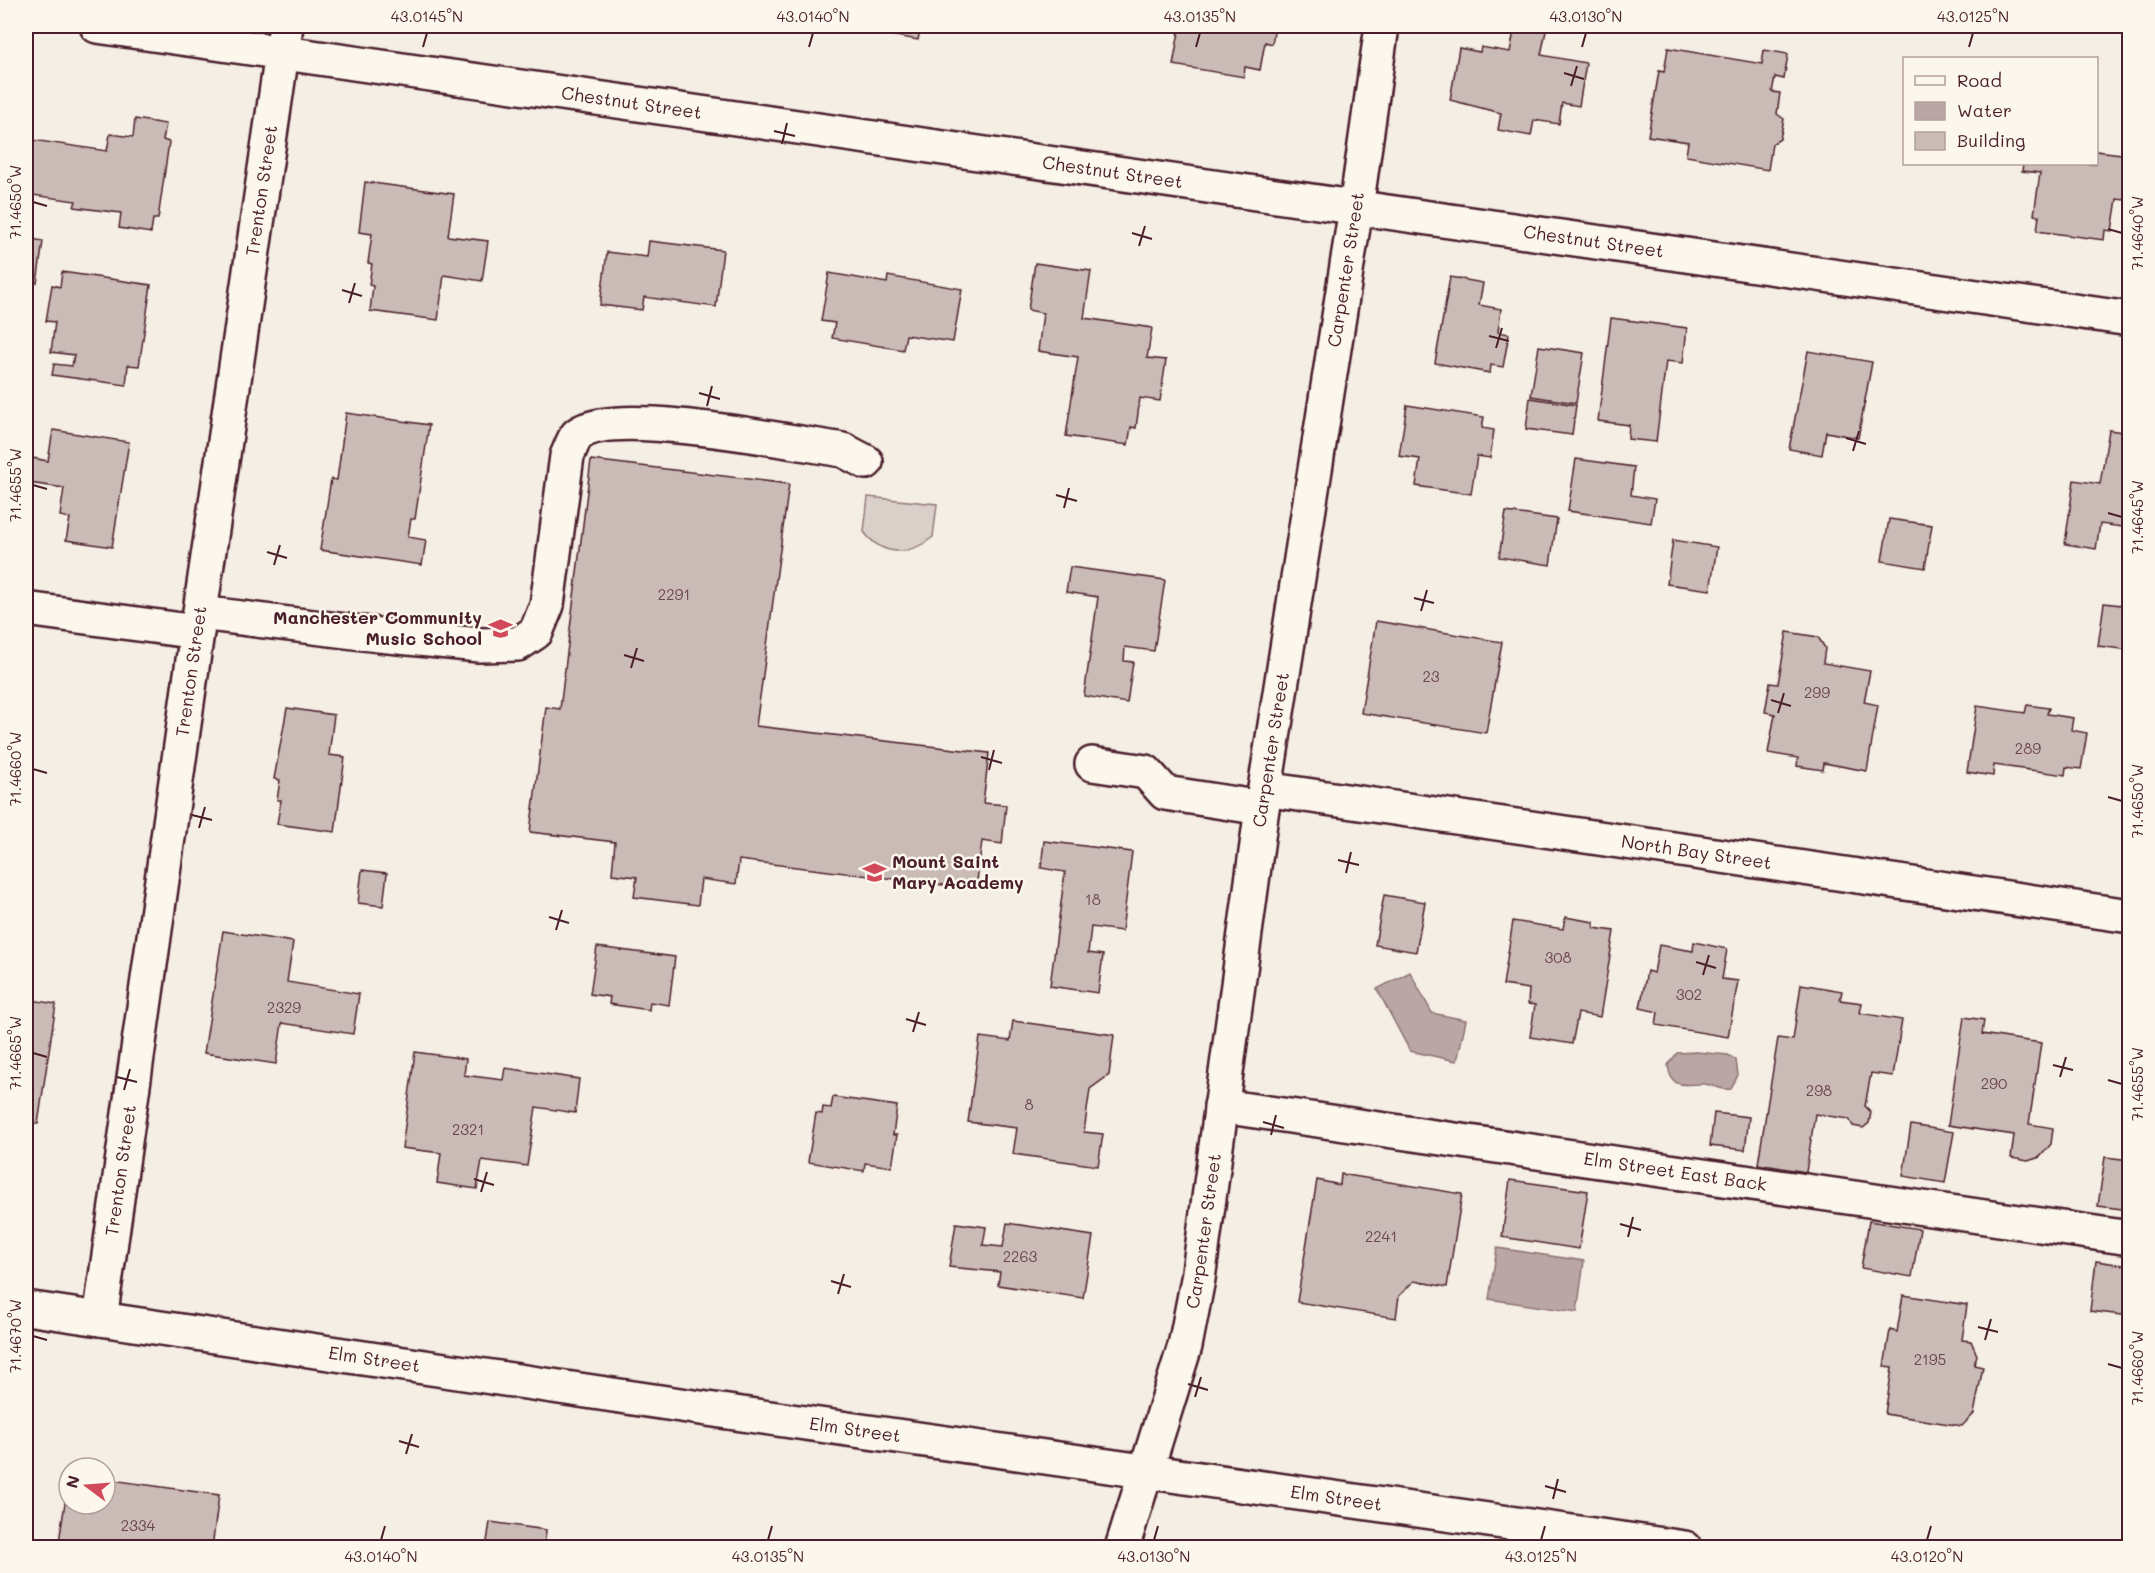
<svg xmlns="http://www.w3.org/2000/svg" width="2155" height="1573" font-family="Mali,sans-serif">
<style>
.garden{fill:#dbd0c9;stroke:#92787a;stroke-width:1.5}
.water{fill:#baa7a5;stroke:#8d7174;stroke-width:1.5}
.building{fill:#cabbb6;stroke:#4a1f2b;stroke-width:1.5}
.lines{fill:none;stroke-linecap:round;stroke-linejoin:round}
.minor-casing{stroke:#4a1f2b;stroke-width:38}
.minor{stroke:#fbf7ec;stroke-width:33}
.ticks{fill:none;stroke:#4a1f2b;stroke-width:2}
.labels{text-anchor:middle;stroke-width:5;stroke-linejoin:round;paint-order:stroke}
.number-label{font-size:15px;fill:#6a464e}
.street-label{font-size:18px;fill:#4a1f2b;stroke:#fbf7ec}
.poi-label{font-size:18px;font-weight:bold;fill:#4a1f2b;stroke:#fbf7ec;text-anchor:end}
.neatline{fill:none;stroke:#4a1f2b;stroke-width:2}
.ticks-label{font-size:15px;text-anchor:middle;fill:#4a1f2b}
</style>
<rect width="100%" height="100%" fill="#f4eee4"/>
<filter id="ink" filterUnits="userSpaceOnUse"><feTurbulence type="fractalNoise" baseFrequency=".0167" numOctaves="2"/><feDisplacementMap in="SourceGraphic" scale="12" xChannelSelector="R" yChannelSelector="G"/><feConvolveMatrix kernelMatrix="1 2 1 2 8 2 1 2 1" color-interpolation-filters="sRGB"/></filter>
<g filter="url(#ink)">
<path class="garden" d="M868,497l69,7 -4,33c-24,19 -50,20 -69,-5z"/>
<g class="water">
<polygon points="1410,972 1432,1013 1466,1020 1457,1061 1410,1051 1377,989"/>
<path d="M1696,1052l32,3 8,5 2,15 -7,14c-11,2 -17,-5 -28,-5 -19,0 -32,6 -35,-19l9,-12z"/>
<polygon points="1497,1248 1584,1261 1577,1312 1489,1299"/>
</g>
<g class="building">
<polygon points="873,26 921,26 918,40 890,35 892,30"/>
<polygon points="923,26 951,26 950,31"/>
<polygon points="1180,26 1275,26 1272,44 1265,42 1260,70 1245,67 1244,77 1173,65"/>
<polygon points="1515,26 1547,26 1541,55 1586,63 1579,106 1562,103 1559,124 1534,120 1531,136 1498,130 1501,113 1450,100 1459,48 1480,52 1481,47 1510,52"/>
<polygon points="1668,48 1762,64 1764,50 1788,54 1784,79 1775,77 1772,92 1780,93 1777,114 1784,119 1780,139 1772,144 1768,170 1686,156 1688,142 1648,136 1659,71 1664,72"/>
<polygon points="135,119 166,124 163,140 169,142 158,219 153,219 151,233 119,228 121,213 74,207 76,201 33,195 31,207 26,206 26,139 107,151 110,134 133,137"/>
<polygon points="2096,151 2130,155 2125,200 2117,199 2112,231 2105,230 2104,240 2037,231 2039,216 2034,215 2040,173 2022,171 2023,164 2096,164"/>
<polygon points="365,182 454,194 448,236 488,241 482,281 444,275 438,320 370,311 373,286 369,285 372,264 368,263 372,234 359,232"/>
<polygon points="26,238 43,241 37,283 26,282"/>
<polygon points="649,241 723,250 716,307 644,297 642,310 600,305 607,252 647,257"/>
<polygon points="1035,263 1091,271 1084,318 1152,328 1147,358 1166,360 1160,401 1140,398 1136,428 1131,427 1128,445 1066,436 1078,357 1038,351 1043,313 1028,310"/>
<polygon points="62,272 151,285 139,366 128,365 126,385 52,375 54,364 72,366 74,355 51,352 55,322 46,321 52,285 60,287"/>
<polygon points="829,273 887,283 888,276 962,289 953,342 906,335 903,350 832,338 835,323 821,321"/>
<polygon points="1450,277 1483,283 1479,305 1501,309 1498,332 1509,334 1503,367 1491,365 1490,373 1435,363"/>
<polygon points="1611,318 1687,328 1683,363 1666,361 1656,442 1628,439 1629,425 1598,421"/>
<polygon points="1539,346 1584,353 1576,403 1531,396"/>
<polygon points="1808,351 1872,362 1858,438 1826,432 1822,455 1789,449"/>
<polygon points="1530,398 1576,405 1572,435 1526,429"/>
<polygon points="1407,405 1484,417 1482,428 1494,430 1490,458 1477,456 1471,494 1416,486 1420,459 1399,456"/>
<polygon points="346,413 429,425 415,519 411,519 408,537 426,540 422,565 320,550 331,479 337,480"/>
<polygon points="53,430 129,442 112,547 66,540 70,518 60,516 64,488 29,483 32,458 48,461"/>
<polygon points="2109,430 2130,433 2130,528 2100,524 2096,549 2065,544 2074,480 2100,484"/>
<polygon points="1576,459 1634,467 1631,495 1655,499 1651,523 1568,511"/>
<polygon points="591,460 789,484 756,726 989,753 983,803 1006,805 1002,844 982,841 976,889 739,860 736,884 701,879 698,905 634,897 637,877 612,874 615,842 530,832 546,707 560,709"/>
<polygon points="1506,512 1557,519 1550,565 1499,557"/>
<polygon points="1889,519 1932,525 1925,568 1882,561"/>
<polygon points="1673,540 1717,547 1710,590 1667,584"/>
<polygon points="1070,567 1165,580 1154,651 1125,647 1124,661 1133,662 1127,703 1084,696 1098,597 1066,592"/>
<polygon points="2104,603 2130,606 2130,650 2098,646"/>
<polygon points="1376,621 1502,642 1486,733 1361,713"/>
<polygon points="1787,632 1818,637 1825,648 1823,663 1870,671 1864,702 1878,705 1867,771 1824,763 1823,770 1797,766 1798,758 1768,753 1775,714 1765,712 1770,683 1778,684"/>
<polygon points="2027,705 2049,708 2047,714 2073,718 2071,730 2087,733 2081,769 2066,767 2065,775 1994,765 1993,776 1967,772 1977,706 2025,713"/>
<polygon points="287,708 334,715 329,755 345,757 335,832 277,824 281,800 277,800 280,780 274,779"/>
<polygon points="1044,841 1132,852 1122,931 1091,927 1088,953 1103,955 1098,993 1050,986 1065,872 1041,868"/>
<polygon points="362,870 387,873 383,906 358,903"/>
<polygon points="1384,895 1425,902 1416,952 1375,945"/>
<polygon points="1565,917 1594,922 1594,928 1614,931 1600,1017 1578,1013 1572,1044 1530,1037 1535,1005 1528,1004 1529,989 1503,985 1513,921 1563,929"/>
<polygon points="223,931 293,942 287,982 359,994 353,1034 282,1023 276,1064 204,1053"/>
<polygon points="1694,942 1727,949 1722,979 1738,981 1728,1037 1656,1025 1658,1012 1640,1008 1647,971 1654,973 1659,945 1693,951"/>
<polygon points="597,947 675,957 669,1005 650,1002 649,1010 609,1004 610,997 590,994"/>
<polygon points="1801,984 1842,991 1840,1000 1862,1003 1860,1013 1902,1020 1893,1076 1871,1073 1865,1106 1871,1112 1869,1123 1863,1128 1853,1126 1849,1119 1815,1114 1806,1172 1758,1164 1778,1038 1793,1040"/>
<polygon points="26,999 56,1004 38,1124 26,1122"/>
<polygon points="1964,1017 1984,1020 1982,1034 2041,1043 2029,1124 2053,1128 2051,1144 2040,1157 2028,1161 2011,1158 2014,1135 1948,1125"/>
<polygon points="1013,1021 1114,1035 1109,1075 1090,1089 1084,1132 1103,1134 1098,1166 1013,1154 1017,1128 968,1122 980,1037 1010,1041"/>
<polygon points="415,1052 466,1059 464,1075 503,1080 505,1068 579,1079 575,1113 536,1107 527,1166 482,1160 477,1189 437,1183 441,1153 402,1148"/>
<polygon points="833,1097 897,1106 893,1135 897,1135 892,1167 865,1163 864,1171 808,1162 816,1113 822,1114 823,1107 831,1108"/>
<polygon points="1714,1113 1749,1117 1745,1150 1710,1146"/>
<polygon points="1911,1125 1954,1132 1945,1183 1903,1176"/>
<polygon points="2105,1157 2130,1160 2130,1210 2098,1206"/>
<polygon points="1341,1174 1462,1194 1447,1287 1414,1281 1399,1296 1396,1318 1297,1302 1317,1180 1340,1185"/>
<polygon points="1510,1180 1588,1191 1579,1249 1502,1237"/>
<polygon points="1869,1221 1920,1229 1912,1277 1861,1268"/>
<polygon points="956,1223 986,1227 983,1245 1003,1247 1007,1223 1093,1236 1083,1298 998,1285 1000,1272 949,1267"/>
<polygon points="2096,1261 2130,1266 2130,1316 2090,1311"/>
<polygon points="1903,1295 1967,1305 1962,1340 1971,1341 1977,1355 1974,1365 1983,1367 1974,1414 1962,1426 1885,1414 1892,1368 1884,1367 1890,1330 1897,1332"/>
<polygon points="2130,1351 2130,1403 2122,1402"/>
<polygon points="69,1477 69,1504 105,1504 105,1479 219,1495 212,1548 58,1548"/>
<polygon points="490,1522 546,1530 545,1542 579,1548 486,1548"/>
</g>
<g class="lines">
<defs>
<g id="minor">
<path id="s1" d="M97,26l2033,293"/>
<polyline points="26,609 197,632"/>
<path d="M200,613l179,22 100,10 39,-1 18,-12 11,-27 20,-149c3,-6 6,-16 10,-21 34,-30 218,8 266,15l23,12"/>
<polyline points="1092,764 1146,772 1165,793 1262,808"/>
<path id="s2" d="M1265,789l865,127"/>
<path id="s3" d="M1221,1106l909,132"/>
<path id="s4" d="M26,1308l695,103 964,137"/>
<path id="s5" d="M100,1319l97,-687 89,-606"/>
<path id="s6" d="M1122,1548l63,-202 13,-67 64,-471 94,-600 26,-182"/>
</g>
</defs>
<use href="#minor" class="minor-casing"/>
<use href="#minor" class="minor"/>
</g>
</g>
<path class="ticks" d="M423,47l4,-14M809,47l4,-14M1196,47l4,-14M1582,47l4,-14M1969,47l4,-14M1564,73l20,6M1571,86l6,-20M774,131l21,5M782,144l5,-21M33,202l14,4M2108,229l14,4M1132,233l20,6M1139,246l6,-20M342,290l20,6M349,303l6,-20M1489,336l20,5M1496,348l6,-20M699,393l21,6M707,406l5,-20M1846,438l20,6M1853,451l6,-20M33,485l14,4M1056,495l21,6M1064,508l5,-20M2108,513l14,4M267,552l20,6M274,565l6,-20M1414,598l20,5M1421,611l6,-21M624,655l20,6M631,668l6,-20M1771,700l20,6M1778,713l6,-20M981,757l21,6M33,769l14,4M989,770l5,-20M2108,797l14,4M192,815l20,5M199,828l6,-21M1338,860l21,5M1346,873l5,-21M549,917l20,6M556,930l6,-20M1696,962l20,6M1703,975l6,-20M906,1019l20,6M913,1032l6,-20M33,1053l14,4M2053,1065l20,5M117,1077l20,5M2060,1077l6,-20M2108,1080l14,4M124,1090l6,-21M1263,1122l21,6M1271,1135l5,-20M474,1179l20,6M481,1192l6,-20M1620,1224l21,6M1628,1237l5,-20M831,1281l20,6M838,1294l6,-20M1978,1327l20,5M33,1336l14,4M1985,1340l6,-21M2108,1364l14,4M1188,1384l20,6M1195,1397l6,-20M399,1441l20,6M406,1454l6,-20M1545,1486l21,6M1553,1499l5,-20M381,1540l4,-14M768,1540l4,-14M1154,1540l4,-14M1541,1540l4,-14M1927,1540l4,-14"/>
<defs>
<symbol id="school-bare" viewBox="-9 -9 18 18"><path d="M0-5L7-2L0 1L-7-2ZM-4 1L0 2.5L4 1V4Q0 6-4 4Z" fill="#d1495b" stroke="#fbf7ec" stroke-width="2.5" paint-order="stroke"/></symbol>
</defs>
<g fill-rule="evenodd">
<use href="#school-bare" x="484" y="612" width="33" height="33"/>
<use href="#school-bare" x="858" y="856" width="33" height="33"/>
</g>
<g class="labels">
<g class="number-label">
<text x="674" y="600">2291</text>
<text x="1431" y="682">23</text>
<text x="1817" y="698">299</text>
<text x="2028" y="754">289</text>
<text x="1093" y="905">18</text>
<text x="1558" y="963">308</text>
<text x="1689" y="1000">302</text>
<text x="284" y="1013">2329</text>
<text x="1994" y="1089">290</text>
<text x="1819" y="1096">298</text>
<text x="1029" y="1110">8</text>
<text x="468" y="1135">2321</text>
<text x="1381" y="1242">2241</text>
<text x="1020" y="1262">2263</text>
<text x="1930" y="1365">2195</text>
<text x="138" y="1531">2334</text>
</g>
<g class="street-label">
<text dy="6" stroke="none"><textPath href="#s1" startOffset="540">Chestnut Street</textPath></text>
<text dy="6" stroke="none"><textPath href="#s1" startOffset="1026">Chestnut Street</textPath></text>
<text dy="6" stroke="none"><textPath href="#s5" startOffset="1140">Trenton Street</textPath></text>
<text dy="6" stroke="none"><textPath href="#s1" startOffset="1512">Chestnut Street</textPath></text>
<text dy="6" stroke="none"><textPath href="#s6" startOffset="1300">Carpenter Street</textPath></text>
<text dy="6" stroke="none"><textPath href="#s5" startOffset="654">Trenton Street</textPath></text>
<text dy="6" stroke="none"><textPath href="#s6" startOffset="814">Carpenter Street</textPath></text>
<text dy="6" stroke="none"><textPath href="#s2" startOffset="436">North Bay Street</textPath></text>
<text dy="6" stroke="none"><textPath href="#s5" startOffset="150">Trenton Street</textPath></text>
<text dy="6" stroke="none"><textPath href="#s3" startOffset="459">Elm Street East Back</textPath></text>
<text dy="6" stroke="none"><textPath href="#s6" startOffset="328">Carpenter Street</textPath></text>
<text dy="6" stroke="none"><textPath href="#s4" startOffset="352">Elm Street</textPath></text>
<text dy="6" stroke="none"><textPath href="#s4" startOffset="838">Elm Street</textPath></text>
<text dy="6" stroke="none"><textPath href="#s4" startOffset="1324">Elm Street</textPath></text>
</g>
<g class="poi-label">
<text x="482" y="624">Manchester Community<tspan x="482" dy="21">Music School</tspan></text>
<text x="892" y="868" text-anchor="start">Mount Saint<tspan x="892" dy="21">Mary Academy</tspan></text>
</g>
</g>
<rect width="2155" height="1573" fill="none" stroke="#fbf7ec" stroke-width="66"/>
<rect x="1903" y="57" width="195" height="108" fill="#fbf7ec" stroke="#b4a19f" stroke-width="1.5"/>
<rect x="1915" y="76" width="30" height="9" fill="#fbf7ec" stroke="#b4a19f" stroke-width="1.5"/>
<text x="1957" y="87" font-size="18" fill="#4a1f2b">Road</text>
<rect x="1915" y="102" width="30" height="18" fill="#baa7a5" stroke="#b4a19f" stroke-width="1.5"/>
<text x="1957" y="117" font-size="18" fill="#4a1f2b">Water</text>
<rect x="1915" y="132" width="30" height="18" fill="#cabbb6" stroke="#b4a19f" stroke-width="1.5"/>
<text x="1957" y="147" font-size="18" fill="#4a1f2b">Building</text>
<g transform="translate(87 1486) rotate(286)"><circle r="28" fill="#fbf7ec" stroke="#b4a19f" stroke-width="1.5"/>
<path d="M0-4.5L10 22L0 15L-10 22Z" fill="#d1495b"/>
<text y="-9" font-size="16" font-weight="bold" text-anchor="middle" fill="#4a1f2b">N</text>
</g>
<rect x="33" y="33" width="2089" height="1507" class="neatline"/>
<g class="ticks-label">
<text x="427" y="22">43.0145°N</text>
<text x="813" y="22">43.0140°N</text>
<text x="1200" y="22">43.0135°N</text>
<text x="1586" y="22">43.0130°N</text>
<text x="1973" y="22">43.0125°N</text>
<text transform="translate(16 202) rotate(-90)" y="5">71.4650°W</text>
<text transform="translate(2138 233) rotate(-90)" y="5">71.4640°W</text>
<text transform="translate(16 485) rotate(-90)" y="5">71.4655°W</text>
<text transform="translate(2138 517) rotate(-90)" y="5">71.4645°W</text>
<text transform="translate(16 769) rotate(-90)" y="5">71.4660°W</text>
<text transform="translate(2138 801) rotate(-90)" y="5">71.4650°W</text>
<text transform="translate(16 1053) rotate(-90)" y="5">71.4665°W</text>
<text transform="translate(2138 1084) rotate(-90)" y="5">71.4655°W</text>
<text transform="translate(16 1336) rotate(-90)" y="5">71.4670°W</text>
<text transform="translate(2138 1368) rotate(-90)" y="5">71.4660°W</text>
<text x="381" y="1562">43.0140°N</text>
<text x="768" y="1562">43.0135°N</text>
<text x="1154" y="1562">43.0130°N</text>
<text x="1541" y="1562">43.0125°N</text>
<text x="1927" y="1562">43.0120°N</text>
</g>
</svg>
